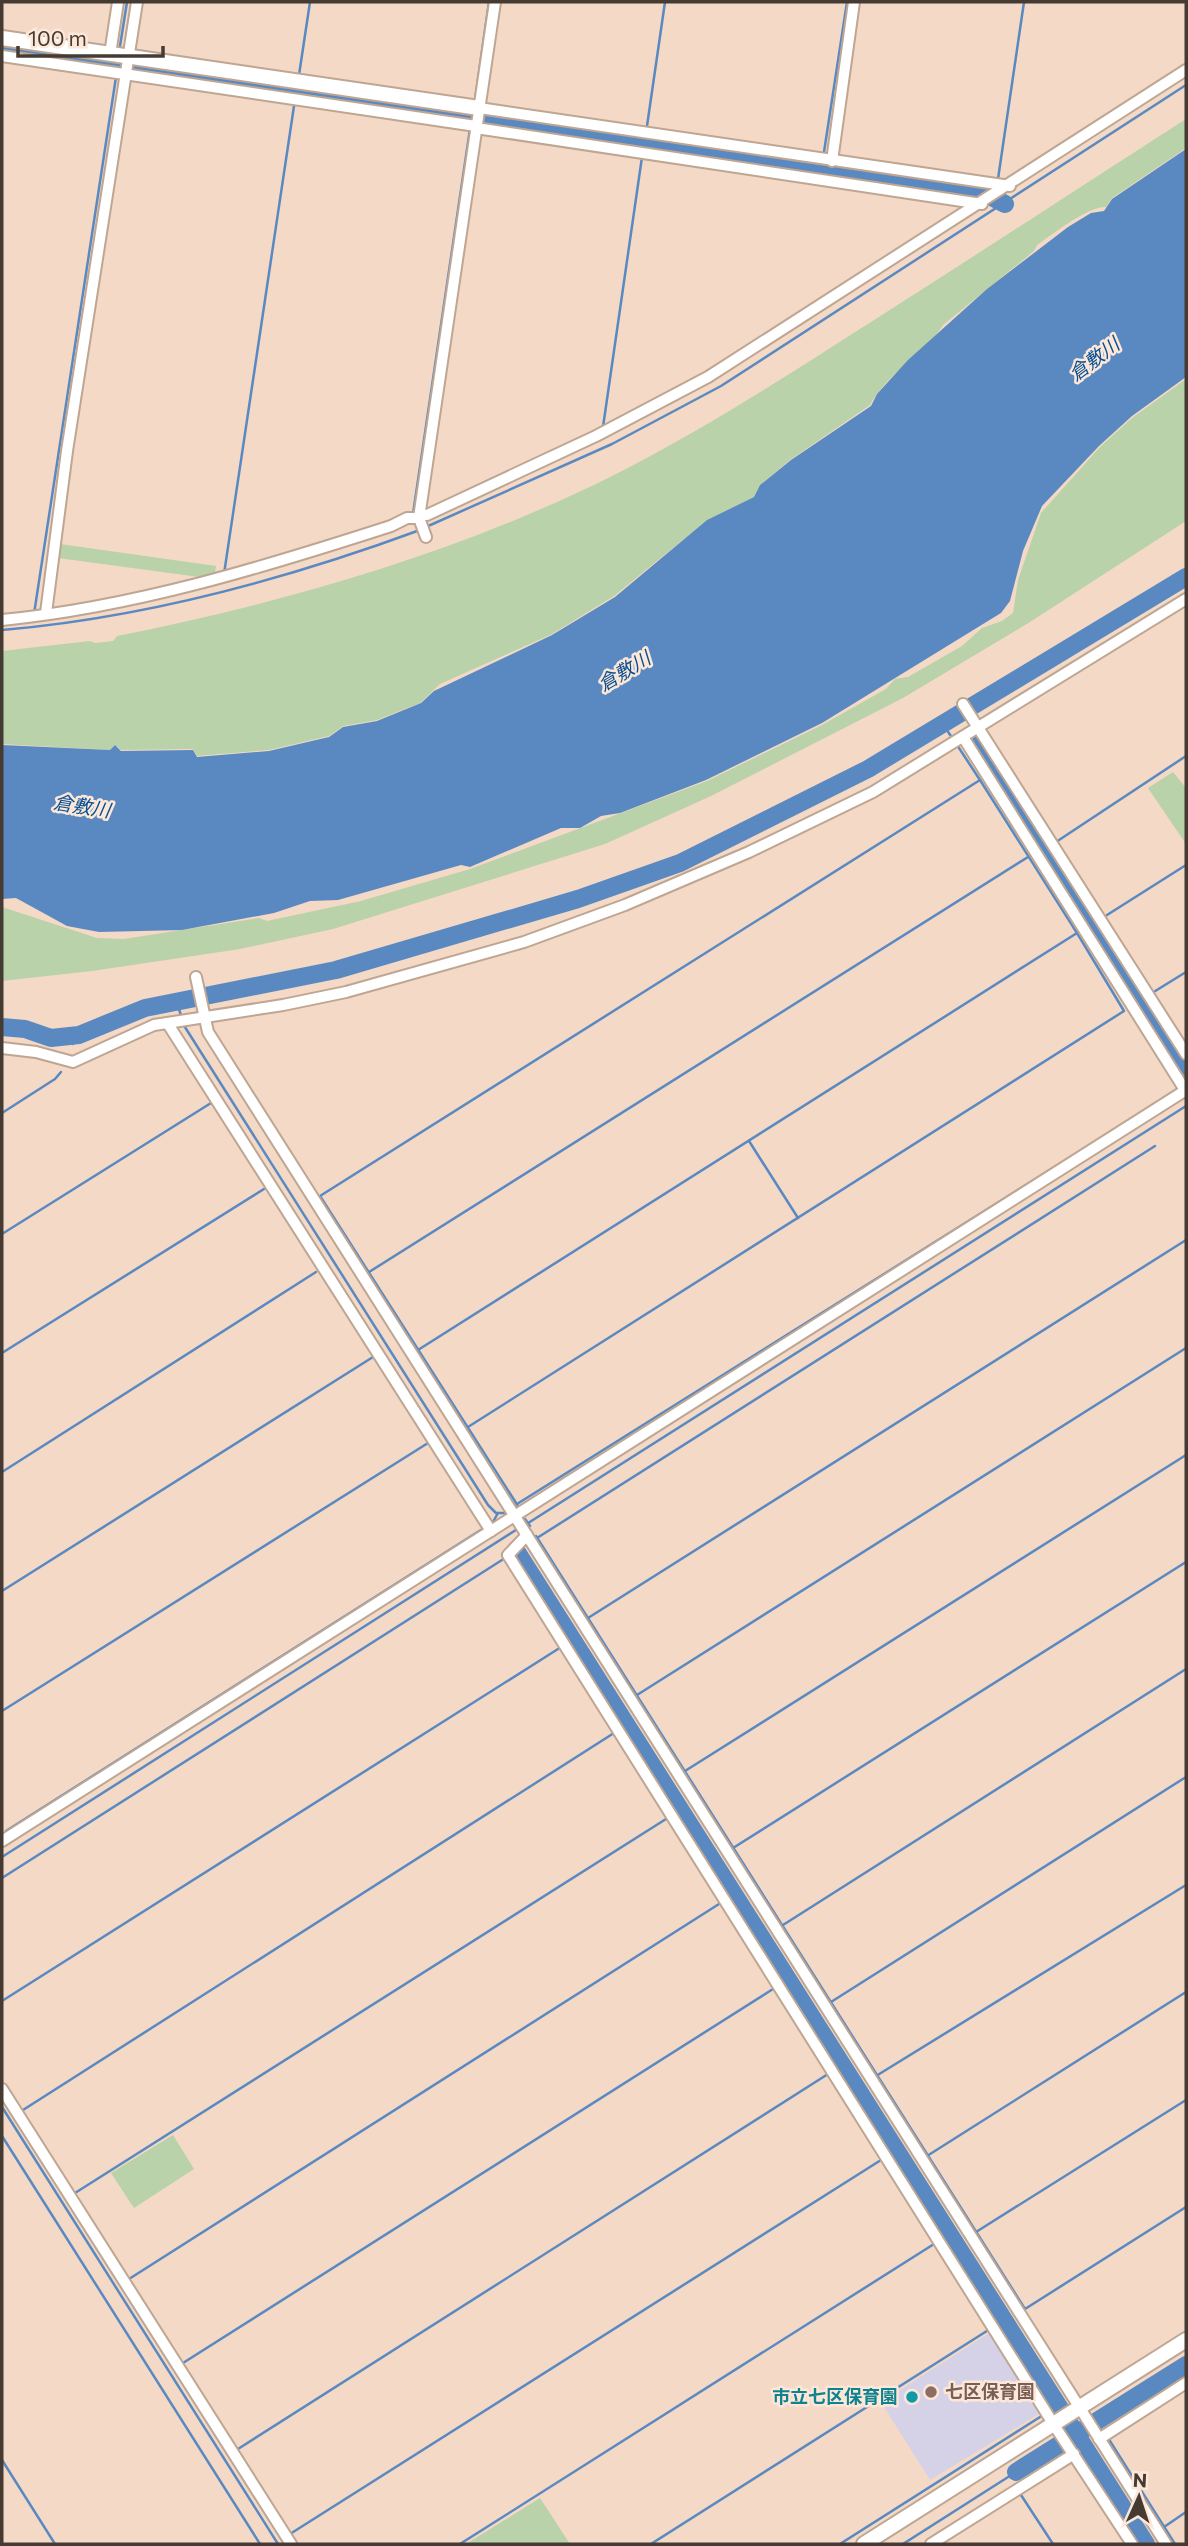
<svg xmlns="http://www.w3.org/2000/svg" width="1188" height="2546" font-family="Commissioner,'Noto Sans JP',sans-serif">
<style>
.education{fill:#d5d2e7}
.green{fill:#b9d2aa}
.water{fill:#5a89c1}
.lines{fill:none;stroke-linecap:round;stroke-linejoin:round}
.stream{stroke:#5a89c1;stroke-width:2.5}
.river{stroke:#5a89c1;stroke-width:18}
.minor-casing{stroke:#bea693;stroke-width:14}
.tertiary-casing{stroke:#bea693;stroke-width:18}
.minor{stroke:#fff;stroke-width:10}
.tertiary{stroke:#fff;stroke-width:14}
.education-dot{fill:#8d6e63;stroke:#fce7d8;stroke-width:2.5}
.culture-dot{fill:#0f9aa8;stroke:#fce7d8;stroke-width:2.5}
.labels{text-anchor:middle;stroke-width:5;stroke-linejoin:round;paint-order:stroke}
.education-label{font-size:18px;font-weight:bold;fill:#785e54;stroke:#fce7d8;text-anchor:start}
.culture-label{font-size:18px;font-weight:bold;fill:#0d838f;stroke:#fce7d8;text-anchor:end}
.water-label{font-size:19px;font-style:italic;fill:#085094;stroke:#fce7d8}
</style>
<rect width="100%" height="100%" fill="#f3d9c6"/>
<polygon class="education" points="994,2330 1042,2412 930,2480 881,2402"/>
<g class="green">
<path d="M1186,119v29l-74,50 -6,9c-18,-1 -53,27 -69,38l-3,6 -91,74c-19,30 -55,47 -73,80l-80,55 -30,25 -6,12 -47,23 -93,76 -62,38 -112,50 -20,19 -43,17 -34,6 -14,10 -60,14 -72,6 -4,-7 -72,1 -6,-5 -5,5 -108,-6v-93l88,-10 5,2 18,-2 4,-5c171,-34 341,-83 497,-161 93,-47 180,-104 268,-160 102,-65 203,-131 304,-196z"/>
<polygon points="1186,379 1186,521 1030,622 903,698 711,796 605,844 333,929 240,949 92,971 2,981 2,907 97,938 124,939 259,918 267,921 361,901 470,869 707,781 822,725 886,689 895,679 908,677 962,646 982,628 1002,621 1013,613 1018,580 1041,513 1100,447 1132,418"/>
<polygon points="60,544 216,566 214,579 58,558"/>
<polygon points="1173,772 1186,788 1186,844 1148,788"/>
<polygon points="173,2135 194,2169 134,2208 111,2173"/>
<polygon points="540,2498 570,2544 466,2544"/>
</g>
<polygon class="water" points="1186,149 1186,377 1132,416 1099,446 1042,506 1023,551 1010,601 1001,613 822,723 706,780 620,813 601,816 580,828 561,828 470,867 461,865 338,900 310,901 274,913 182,930 99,932 67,926 16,898 2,899 2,745 110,750 115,745 121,751 193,750 197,757 269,751 329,737 343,727 377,721 421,703 434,691 552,635 615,597 707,520 754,497 760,485 791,460 871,406 877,394 908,360 987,289 1068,227 1091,213 1104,211 1112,199"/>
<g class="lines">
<g class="stream">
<polyline points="120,46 127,2"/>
<polyline points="299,75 310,2"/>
<polyline points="475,100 489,2"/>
<polyline points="647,126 665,2"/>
<polyline points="644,148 645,141"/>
<polyline points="824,152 847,2"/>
<polyline points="822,171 822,168"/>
<polyline points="998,179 1024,2"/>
<polyline points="603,427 642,157"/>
<polyline points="413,514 470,129"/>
<polyline points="426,527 612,444 721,386 1186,85"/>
<polyline points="224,574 294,106"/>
<polyline points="34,614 116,77"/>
<path d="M2,630c141,-12 285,-51 418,-100"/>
<polyline points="944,726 953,739"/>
<polyline points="1056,842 1186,756"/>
<polyline points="1107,915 1186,865"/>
<polyline points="1091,924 1094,922"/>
<polyline points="1152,993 1186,972"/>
<polyline points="1140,1001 1143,999"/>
<polyline points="177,1004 182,1018"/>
<polyline points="183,1024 488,1505 496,1513 504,1513"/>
<polyline points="73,1044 73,1036"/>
<polyline points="2,1113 55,1079 61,1072"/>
<polyline points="749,1141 798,1218"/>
<polyline points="2,1234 211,1103"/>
<polyline points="369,1272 1028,857"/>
<polyline points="418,1350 1077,933 980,780"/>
<polyline points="2,1353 264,1189"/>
<polyline points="468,1427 1124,1011 1077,933"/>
<polyline points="2,1472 316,1272"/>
<polyline points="517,1504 1066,1160"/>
<polyline points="518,1506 320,1196 980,780 957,745"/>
<polyline points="525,1519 530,1526"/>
<polyline points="493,1522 498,1513"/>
<polyline points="525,1525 1186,1106"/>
<polyline points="536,1536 1025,2309 1186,2207"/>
<polyline points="537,1538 1155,1146"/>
<polyline points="2,1591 373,1357"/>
<polyline points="588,1618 1186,1240"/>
<polyline points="570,1641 573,1639"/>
<polyline points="637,1695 1186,1348"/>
<polyline points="2,1711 428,1443"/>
<polyline points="623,1727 627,1725"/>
<polyline points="685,1771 1186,1455"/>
<polyline points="678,1811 680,1809"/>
<polyline points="6,1831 484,1528"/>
<polyline points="733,1848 1186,1562"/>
<polyline points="2,1857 519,1528"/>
<polyline points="2,1878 502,1560"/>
<polyline points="731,1896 734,1895"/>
<polyline points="783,1925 1186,1669"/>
<polyline points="786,1981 788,1980"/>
<polyline points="2,2001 558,1649"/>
<polyline points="831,2002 1186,1777"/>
<polyline points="840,2066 842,2065"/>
<polyline points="876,2076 1186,1885"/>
<polyline points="2,2107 278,2544"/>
<polyline points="23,2110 614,1733"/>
<polyline points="2,2136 260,2544"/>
<polyline points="892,2152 896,2150"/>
<polyline points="927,2156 1186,1992"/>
<polyline points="75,2193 666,1819"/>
<polyline points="976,2232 1186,2100"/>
<polyline points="946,2235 949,2233"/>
<polyline points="129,2279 719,1904"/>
<polyline points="1000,2322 1004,2320"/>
<polyline points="183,2363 773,1989"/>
<polyline points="1054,2408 1058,2405"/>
<polyline points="1138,2420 1186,2389"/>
<polyline points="1097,2421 1100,2426"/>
<polyline points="1108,2438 1175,2544"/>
<polyline points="238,2449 828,2074"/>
<polyline points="2,2460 55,2544"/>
<polyline points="1021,2495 1053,2544"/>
<polyline points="1164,2527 1186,2512"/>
<polyline points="290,2534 881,2160"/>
<polyline points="1139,2538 1142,2537"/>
<polyline points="460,2544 934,2244"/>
<polyline points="651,2544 990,2329"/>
<polyline points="840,2544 1040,2417"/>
<polyline points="903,2544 1016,2472"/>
</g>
<g class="river">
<polyline points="2,49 988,195 1005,204"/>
<polyline points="972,738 1186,1074"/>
<polyline points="2,1027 25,1029 51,1038 79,1035 145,1008 336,970 578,899 680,863 868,769 1186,577"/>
<polyline points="517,1552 1146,2544"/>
<polyline points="1016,2472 1186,2365"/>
</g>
<defs>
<g id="minor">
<polyline points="110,54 118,2"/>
<polyline points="2,56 476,126"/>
<polyline points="479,108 1010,186"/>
<polyline points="476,128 982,204"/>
<polyline points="832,161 854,2"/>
<polyline points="420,515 427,515 596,436 708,377 1186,70"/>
<polyline points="426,537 419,518 495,2"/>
<polyline points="46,613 67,451 137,2"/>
<path d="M2,620c132,-13 262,-53 389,-94l16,-8h12"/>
<polyline points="963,704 1186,1054"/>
<polyline points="963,737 1185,1090"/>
<polyline points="196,977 208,1032 1166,2544"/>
<polyline points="168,1024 491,1531"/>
<polyline points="2,1048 36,1052 73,1062 154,1025 283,1005 346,992 524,942 625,905 749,852 873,792 1186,599"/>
<polyline points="527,1535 508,1555 1054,2425 1132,2544"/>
<polyline points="2,1841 1186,1090"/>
<polyline points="2,2089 291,2544"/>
<polyline points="1099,2439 1186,2383"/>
<polyline points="931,2544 1074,2454"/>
</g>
<g id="tertiary">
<polyline points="2,38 479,108"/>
<polyline points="864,2544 1186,2340"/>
</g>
</defs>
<use href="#minor" class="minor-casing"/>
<use href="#tertiary" class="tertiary-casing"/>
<use href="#minor" class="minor"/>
<use href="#tertiary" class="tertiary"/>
</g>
<circle class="education-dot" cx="931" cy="2392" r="7"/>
<circle class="culture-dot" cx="912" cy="2397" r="7"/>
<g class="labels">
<g class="education-label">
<text x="945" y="2398">七区保育園</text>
</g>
<g class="culture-label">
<text x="898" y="2403">市立七区保育園</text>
</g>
<g class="water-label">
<text transform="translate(1094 359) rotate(-37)" y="7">倉敷川</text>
<text transform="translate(624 671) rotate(-31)" y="7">倉敷川</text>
<text transform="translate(82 806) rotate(9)" y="7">倉敷川</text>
</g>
</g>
<rect width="1188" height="2546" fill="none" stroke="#453b33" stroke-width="7"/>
<g transform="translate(1139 2497) rotate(3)" stroke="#fce7d8" stroke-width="5" paint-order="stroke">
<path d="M0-5L12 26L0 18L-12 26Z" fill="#453b33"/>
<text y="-10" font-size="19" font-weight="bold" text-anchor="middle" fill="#453b33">N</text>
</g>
<path d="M18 46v10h145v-10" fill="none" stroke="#453b33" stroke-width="3.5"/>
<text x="28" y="46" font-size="21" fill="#453b33" stroke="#fce7d8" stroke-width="5" paint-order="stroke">100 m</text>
</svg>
